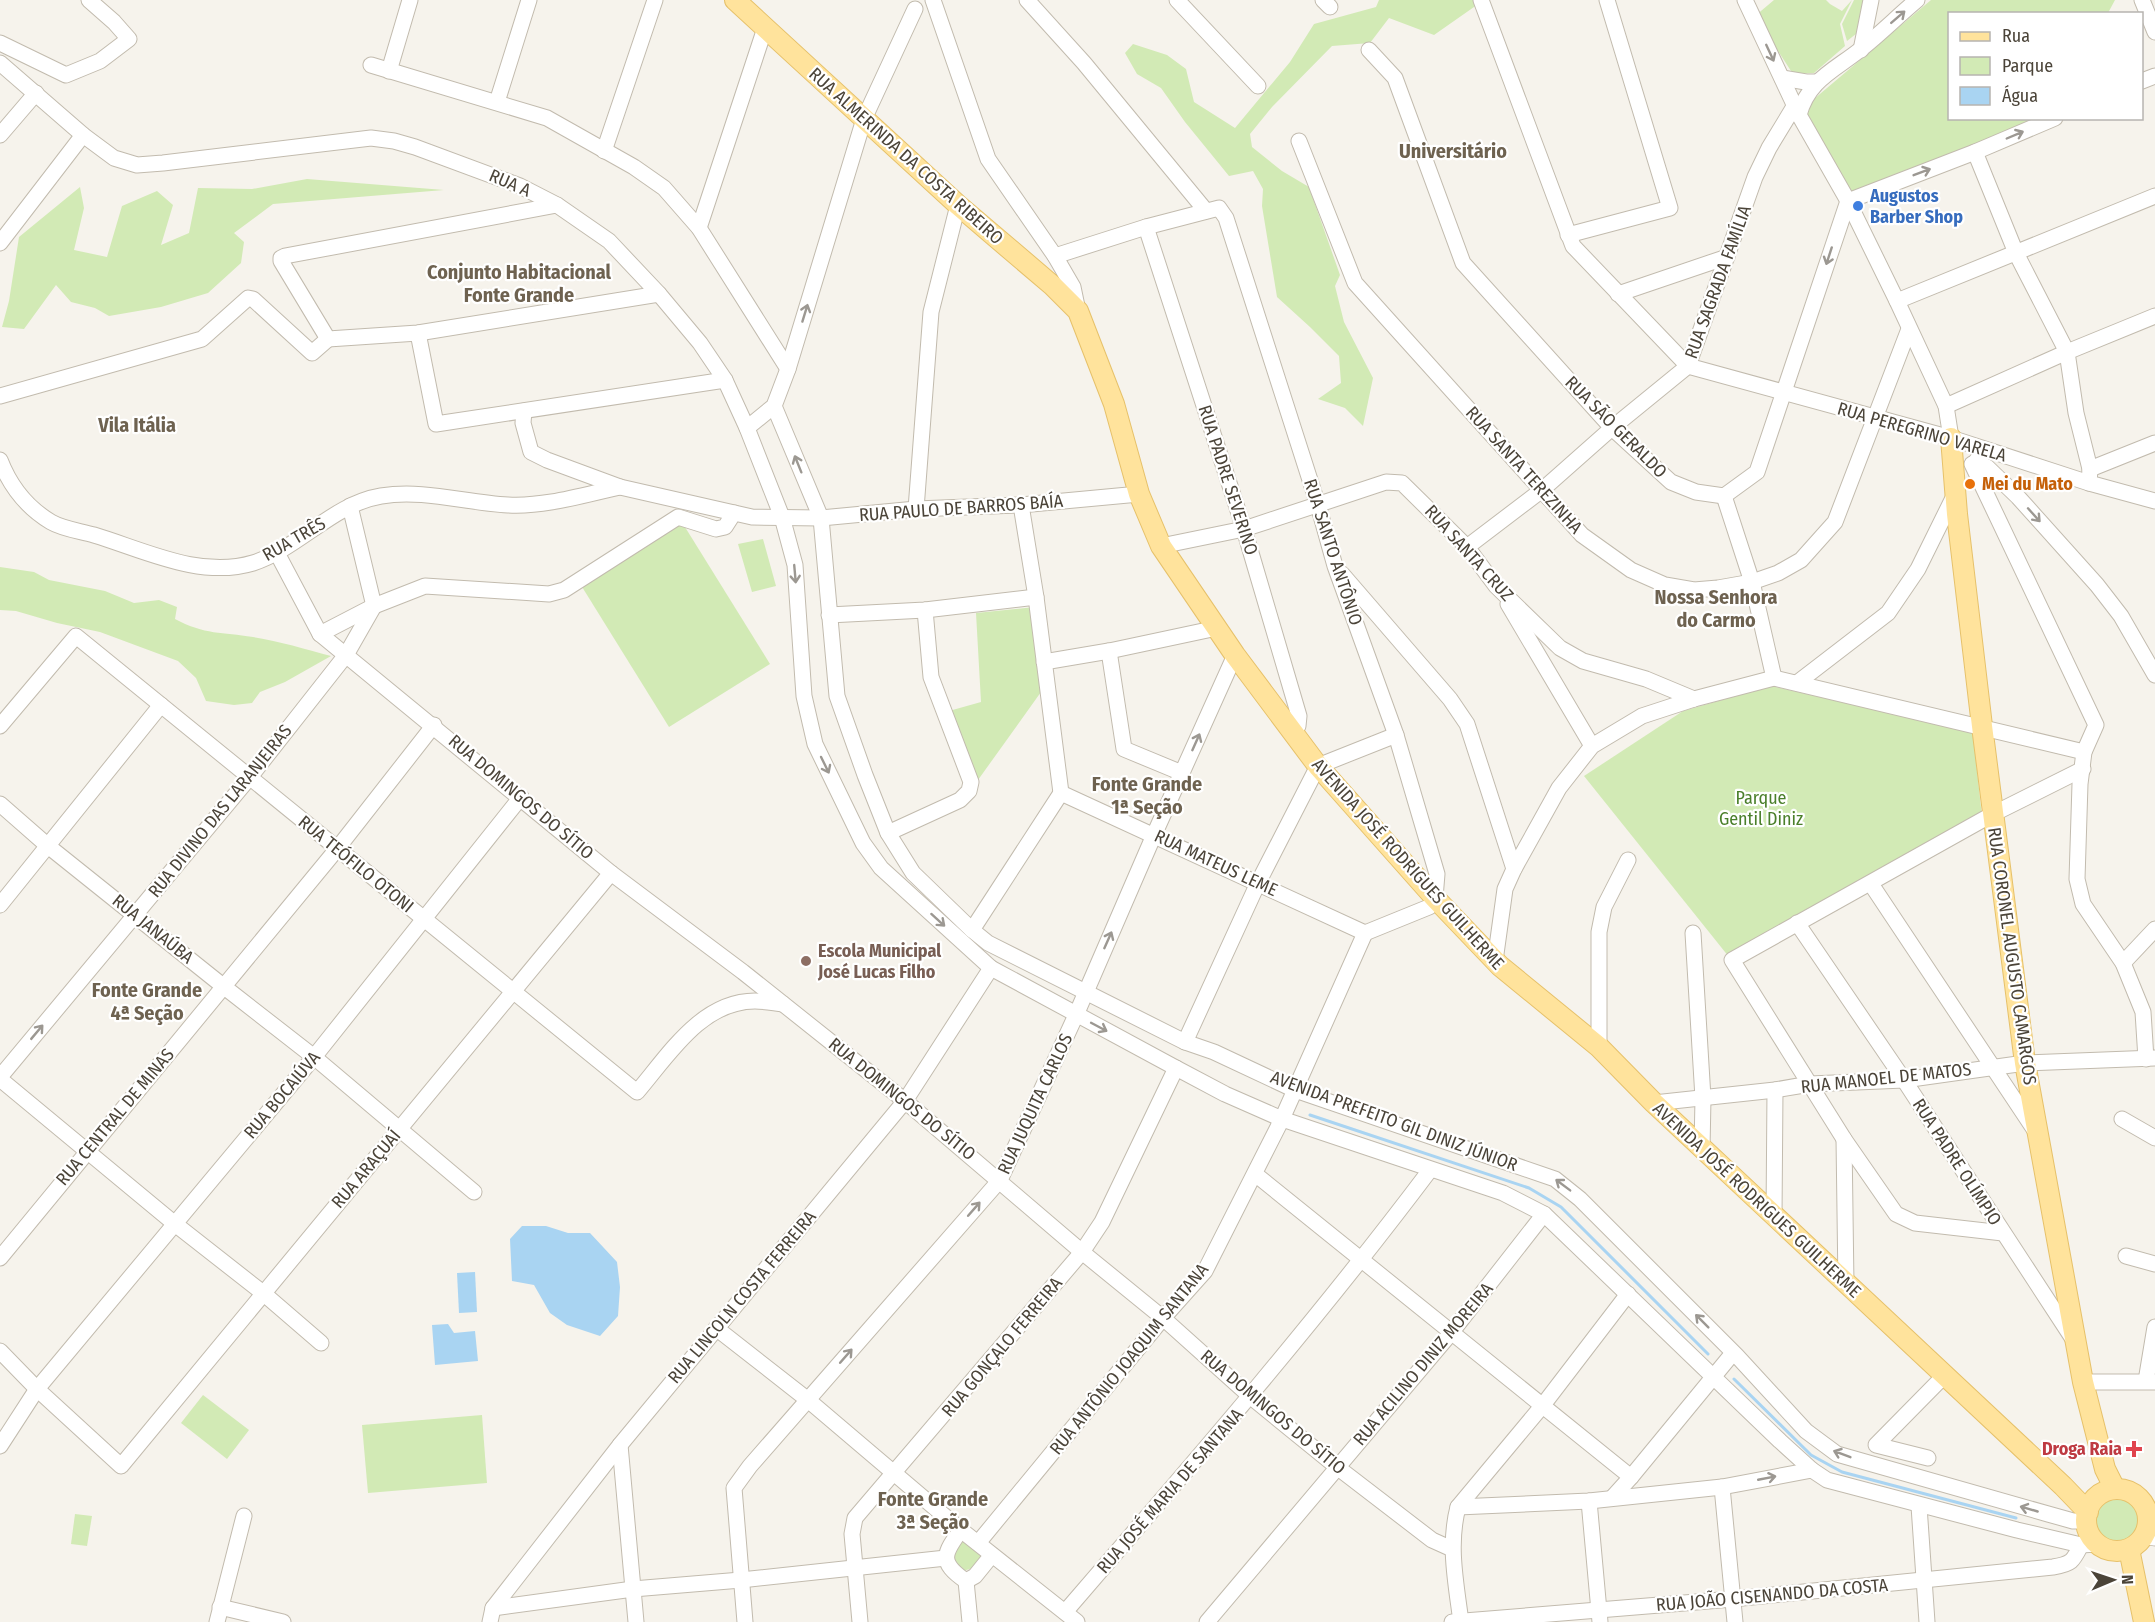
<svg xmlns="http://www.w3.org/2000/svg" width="2155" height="1622" font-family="'Fira Sans Condensed',sans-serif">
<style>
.green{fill:#d2eab5}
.water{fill:#a9d4f2}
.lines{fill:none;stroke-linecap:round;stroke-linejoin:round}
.stream{stroke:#a9d4f2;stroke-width:3}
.minor-casing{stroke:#c2bbae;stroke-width:17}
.major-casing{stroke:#e6c16a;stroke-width:22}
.minor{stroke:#fff;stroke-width:15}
.major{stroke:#ffe39c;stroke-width:20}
.oneway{stroke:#9c9892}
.shop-dot{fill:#3f7fe0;stroke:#fff;stroke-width:2}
.food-dot{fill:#e8710a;stroke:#fff;stroke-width:2}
.education-dot{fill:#8d6e63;stroke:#fff;stroke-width:2}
.health-dot{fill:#e0444e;stroke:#fff;stroke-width:2}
.labels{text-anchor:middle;stroke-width:4.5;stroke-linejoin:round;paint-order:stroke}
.street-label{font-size:18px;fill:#4b4439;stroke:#fff}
.shop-label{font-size:18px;font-weight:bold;fill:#366cbe;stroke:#fff;text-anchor:start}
.food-label{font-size:18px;font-weight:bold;fill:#c56008;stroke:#fff;text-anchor:start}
.park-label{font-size:18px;fill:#4a7f2a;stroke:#fff}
.education-label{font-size:18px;font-weight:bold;fill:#785e54;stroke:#fff;text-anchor:start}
.health-label{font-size:18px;font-weight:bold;fill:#be3a42;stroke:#fff;text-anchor:end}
.neighbourhood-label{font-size:20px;font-weight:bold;fill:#6e6250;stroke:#fff}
</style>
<rect width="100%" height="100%" fill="#f6f3ec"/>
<g class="green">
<polygon points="1379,0 1484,0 1434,35 1389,18 1370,43 1332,46 1272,107 1250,134 1252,147 1282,171 1309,187 1340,275 1335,286 1344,322 1373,378 1363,426 1345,408 1318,399 1341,383 1339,356 1310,327 1277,297 1262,206 1263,189 1253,171 1229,176 1185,122 1161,88 1137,74 1125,53 1133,44 1167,55 1186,69 1194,102 1235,128 1290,62 1314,24 1376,7"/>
<polygon points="1774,0 1826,0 1830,4 1842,11 1852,0 1840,24 1845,46 1814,73 1793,74 1755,16"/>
<polygon points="1854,0 1867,0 1861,30 1847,41 1842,24"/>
<polygon points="1931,0 2115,0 2108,13 1950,14 1950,118 2034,119 1864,192 1845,191 1804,113 1814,99"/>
<polygon points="307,179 444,190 273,204 234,233 244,242 241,263 208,293 161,307 109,316 95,308 71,302 56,285 24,329 2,327 9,301 19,237 80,187 84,208 74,250 107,257 122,206 157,191 173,205 161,245 189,233 198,188 252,189"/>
<polygon points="680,519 770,664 669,727 579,582"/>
<polygon points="763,539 776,586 752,592 738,544"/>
<path d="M0,567l34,5 15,8 56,11 29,12 25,-3 18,7 -2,12c30,16 47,13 78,18 26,4 52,12 78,19l-46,26 -25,10 -8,11 -18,2 -28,-4 -10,-23 -18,-17 -78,-29 -43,-9 -41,-12 -16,-1z"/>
<polygon points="1035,607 1041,692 978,780 949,711 981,702 976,613"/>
<polygon points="1771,686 1973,732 1982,817 1729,957 1584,776 1683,711"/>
<polygon points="203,1395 249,1430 227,1459 181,1423"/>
<polygon points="482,1415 487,1483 368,1493 362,1425"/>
<circle cx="2117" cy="1520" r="23"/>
<polygon points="75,1514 92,1516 87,1546 71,1544"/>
<polygon points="960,1537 982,1555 973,1568 963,1571 949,1553"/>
</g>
<g class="water">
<polygon points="522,1226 546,1226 568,1233 590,1233 617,1262 620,1287 618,1316 600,1336 567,1325 550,1313 534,1285 512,1281 510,1239"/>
<polygon points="475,1272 477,1312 459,1313 457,1273"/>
<polygon points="448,1324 454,1333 475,1331 478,1361 435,1365 432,1325"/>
</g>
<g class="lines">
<g class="stream">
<polyline points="1310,1115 1529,1188 1561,1207 1708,1354"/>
<polyline points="1734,1379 1811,1455 1842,1472 2016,1518"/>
</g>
<defs>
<g id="minor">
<polyline points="933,0 988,159 1055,256 1073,287 1078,311"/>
<polyline points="1027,0 1084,63 1206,211"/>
<polyline points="1177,0 1258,86"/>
<polyline points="1323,0 1330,7"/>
<polyline points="1481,0 1573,246 1688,366 1951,438 2089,483 2155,501"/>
<polyline points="1745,0 1799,115 1848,201 1897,301 1946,406 1951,438"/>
<polyline points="2142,0 2155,32"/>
<polyline points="0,43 66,75 100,61 129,39 114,22 89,0"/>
<polyline points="1369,50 1395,78 1463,263 1612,428 1671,482 1696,492 1724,496 1757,472 1848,201"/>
<polyline points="1861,50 1871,0"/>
<polyline points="0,63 83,135 114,158 137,165 163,163 371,138 394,141 415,147 520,186 557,205 609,241 659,294 700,343 725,380 747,428 782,517 795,565 804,696 815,744 863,843 881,868 991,968 1176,1068 1225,1094 1282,1119 1503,1193 1544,1214 1780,1441 1812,1470 1827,1480 2017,1530 2081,1545 2097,1544"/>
<polyline points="371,65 547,118 634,167 664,188 699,228 788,369"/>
<polyline points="389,71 410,0"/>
<polyline points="1782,78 1806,82 1817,82"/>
<polyline points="2142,81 2155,76"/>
<polyline points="497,102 529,0"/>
<path d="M1799,115c9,-35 36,-45 62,-66 19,-15 37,-33 56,-49"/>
<polyline points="0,135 36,93"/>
<polyline points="1299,141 1355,283 1582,535 1631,570 1665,585 1694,590 1718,588 1752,582 1778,573 1801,560 1835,522 1909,329"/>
<polyline points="604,151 655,0"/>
<polyline points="1975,152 2016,253 2067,352 2076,413 2090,469 2089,483"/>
<polyline points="1848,201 1975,152 2055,118"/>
<polyline points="557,205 285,256 281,258 281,261 328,339 418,333 659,294"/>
<polyline points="1146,227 1244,529 1299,716 1298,726 1293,733"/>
<polyline points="699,228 765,28"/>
<polyline points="1568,235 1670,208 1607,0"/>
<polyline points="0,243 83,135"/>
<polyline points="1618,294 1727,257"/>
<polyline points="1897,301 2155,196"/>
<polyline points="418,333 436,424 725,380"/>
<polyline points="0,396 202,339 248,298 253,299 312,353 328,339"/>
<polyline points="774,406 821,518 837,696 865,775 888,833 913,873 972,930 988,943 1185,1042 1214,1052 1295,1090 1555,1179 1580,1199 1737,1356 1806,1431 1837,1454 2048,1514 2073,1521 2086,1521"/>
<polyline points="1946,406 2067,352 2155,316"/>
<polyline points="524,411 523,423 531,452 547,460 620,487 752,517 821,518 916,509 1021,505 1139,494"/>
<polyline points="747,428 774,406 788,369 864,119 915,9"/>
<path d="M0,460c10,26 26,47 51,62 12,7 29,9 43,13 50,15 106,44 159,28 46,-15 80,-59 128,-67 43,-7 85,7 127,9 37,2 75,-10 112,-18"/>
<polyline points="1976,461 1987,467 2018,497 2097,585 2121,616 2155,675"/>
<polyline points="1972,464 2096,725 2084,752 2080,784 2077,879 2083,904 2123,963 2143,1012 2146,1059"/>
<polyline points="2090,469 2155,443"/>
<polyline points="1724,496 1752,582 1774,678"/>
<polyline points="1021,505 1036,597 1061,793 1365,933 1429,907 1435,898 1437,874 1396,735 1335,566 1318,505 1226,218 1219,208 1146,227 1055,256"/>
<polyline points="916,509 931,312 958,205"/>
<polyline points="1161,546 1244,529 1386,482 1402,483 1467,547 1496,586 1560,648 1583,661 1646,679 1694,699"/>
<polyline points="1467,547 1542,490 1612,428 1688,366 1755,177 1769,148 1795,105"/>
<polyline points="277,553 320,634 611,873 743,972 905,1101 1082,1252 1163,1318 1251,1397 1337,1467 1432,1540 1452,1549"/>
<polyline points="1342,574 1450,699 1467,724 1514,869"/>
<polyline points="1508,604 1592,746"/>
<polyline points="829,615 925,610 1036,597"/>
<polyline points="320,634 374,606 425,586 549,594 564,590 678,517 716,529 725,527 734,513"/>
<polyline points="1109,651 1124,749 1182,773"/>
<polyline points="1044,662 1109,651 1217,628"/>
<polyline points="1797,683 1888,613 1918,569 1955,494"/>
<path d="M0,726l76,-90 561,456c31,-36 64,-91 118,-91 9,0 19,2 28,3"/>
<polyline points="0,804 48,846 223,986 314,1057 474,1192"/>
<polyline points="888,833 960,800 969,791 971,782 931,677 925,610"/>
<polyline points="1871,884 2034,1129"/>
<polyline points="0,905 161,705"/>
<polyline points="1797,923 1904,1080 2073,1339"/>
<polyline points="972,930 1061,793"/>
<polyline points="1693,933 1703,1098 1702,1149"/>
<polyline points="1495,961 1505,889 1514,869 1559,788 1592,746 1642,716 1694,699 1774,678 2084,752"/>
<polyline points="2123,963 2155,929"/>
<polyline points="1185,1042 1258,883 1318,766 1396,735"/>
<polyline points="1599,1047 1599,932 1604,907 1628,860"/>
<polyline points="0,1077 250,777 346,655 374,606 350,506"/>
<polyline points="0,1079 175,1224 263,1293 321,1343"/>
<polyline points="1654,1103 1775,1090 1810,1084 1904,1080 2025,1063 2155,1058"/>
<polyline points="2122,1119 2155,1138"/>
<polyline points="1844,1139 1846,1285"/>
<polyline points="1255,1174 1631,1477 1612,1498"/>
<polyline points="1774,1217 1775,1090"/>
<polyline points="2003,1233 1915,1223 1896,1214 1844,1139 1732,960 1993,814 2083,769"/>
<polyline points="2126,1256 2155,1264"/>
<polyline points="0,1258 337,849 434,725"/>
<polyline points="716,1328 808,1400 961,1530 1077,1622"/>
<polyline points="0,1351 37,1389 121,1466 611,873"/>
<polyline points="2146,1381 2155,1327"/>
<polyline points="2083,1382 2155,1382"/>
<polyline points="620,1445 636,1622"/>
<polyline points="0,1446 37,1389 314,1057 521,797"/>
<polyline points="1928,1458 1876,1445 1944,1376"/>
<polyline points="1631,1477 1733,1353"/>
<polyline points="1722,1487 1735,1622"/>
<polyline points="1589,1501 1600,1622"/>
<polyline points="1919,1506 1927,1622"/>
<polyline points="1458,1507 1589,1501 1722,1487 1812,1470"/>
<polyline points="2148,1513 2155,1514"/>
<path d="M961,1530c-17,23 -23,32 5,51l9,-5 17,-21"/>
<polyline points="2144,1536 2155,1538"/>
<polyline points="978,1543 1163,1318 1205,1271 1282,1119 1365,933"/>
<polyline points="966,1581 970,1622"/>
<polyline points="220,1607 283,1622"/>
<polyline points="493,1608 633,1589 741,1580 946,1558"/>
<path d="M1065,1612c125,-145 250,-289 365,-442"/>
<polyline points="217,1622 244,1516"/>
<polyline points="490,1622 493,1608 620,1445 905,1101 991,968"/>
<polyline points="745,1622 734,1488 750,1466 1000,1180 1076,1015 1154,835 1235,655"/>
<polyline points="860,1622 852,1534 855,1518 1082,1252 1102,1222 1176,1068"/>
<polyline points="1207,1622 1451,1333 1544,1214"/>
<path d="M1452,1622l281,-23 320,-32c19,-3 20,-6 28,-22"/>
<path d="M1461,1622c-5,-39 -13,-77 -3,-115l85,-102 85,-111"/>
</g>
<g id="major">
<polyline points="735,0 958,205 1053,286 1078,311 1114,404 1139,494 1161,546 1235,655 1318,766 1435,898 1500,966 1599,1047 1654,1103 2063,1486 2088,1512"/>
<polyline points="1951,438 1957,514 1982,726 2025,1063 2083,1382 2105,1469 2115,1489"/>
<circle cx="2117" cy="1520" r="31"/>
<polyline points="2129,1549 2144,1622"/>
</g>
</defs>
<use href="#minor" class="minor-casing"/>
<use href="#major" class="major-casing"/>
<use href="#minor" class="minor"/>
<use href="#major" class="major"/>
</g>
<defs><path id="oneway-shaft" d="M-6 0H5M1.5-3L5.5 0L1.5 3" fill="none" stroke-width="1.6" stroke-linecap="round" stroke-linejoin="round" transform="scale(1.5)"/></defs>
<g class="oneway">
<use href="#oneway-shaft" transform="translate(1898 17) rotate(-41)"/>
<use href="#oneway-shaft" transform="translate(1770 53) rotate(65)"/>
<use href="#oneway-shaft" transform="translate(2015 135) rotate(-23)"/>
<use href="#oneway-shaft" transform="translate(1922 172) rotate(-21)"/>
<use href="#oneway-shaft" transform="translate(1829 256) rotate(108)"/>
<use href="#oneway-shaft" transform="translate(805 313) rotate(-73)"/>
<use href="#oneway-shaft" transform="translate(798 464) rotate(-112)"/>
<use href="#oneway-shaft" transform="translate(2034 515) rotate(48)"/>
<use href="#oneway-shaft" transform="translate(795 574) rotate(85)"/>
<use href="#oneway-shaft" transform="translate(1196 742) rotate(-66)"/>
<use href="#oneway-shaft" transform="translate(825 765) rotate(64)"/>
<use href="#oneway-shaft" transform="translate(938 920) rotate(42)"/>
<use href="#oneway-shaft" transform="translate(1108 940) rotate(-66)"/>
<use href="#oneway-shaft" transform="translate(1099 1027) rotate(28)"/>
<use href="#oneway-shaft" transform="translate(37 1032) rotate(-50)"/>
<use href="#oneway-shaft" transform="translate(1563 1185) rotate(-143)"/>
<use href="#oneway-shaft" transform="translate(974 1209) rotate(-49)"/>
<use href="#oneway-shaft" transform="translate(1702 1321) rotate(-135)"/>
<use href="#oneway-shaft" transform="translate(846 1356) rotate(-49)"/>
<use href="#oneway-shaft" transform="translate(1842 1454) rotate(-159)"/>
<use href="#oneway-shaft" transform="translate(1767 1478) rotate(-11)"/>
<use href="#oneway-shaft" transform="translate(2029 1509) rotate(-164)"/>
</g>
<circle class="shop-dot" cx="1858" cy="206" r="6"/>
<circle class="food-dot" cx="1970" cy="484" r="6"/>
<circle class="education-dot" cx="806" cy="961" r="6"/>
<path class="health-dot" d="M2131 1440h6v6h6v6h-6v6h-6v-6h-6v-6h6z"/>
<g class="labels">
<g class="street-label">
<text transform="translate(906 156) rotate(42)" y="6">RUA ALMERINDA DA COSTA RIBEIRO</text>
<text transform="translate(510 183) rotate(23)" y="6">RUA A</text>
<text transform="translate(1718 282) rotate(-70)" y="6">RUA SAGRADA FAMÍLIA</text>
<text transform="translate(1616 427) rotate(45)" y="6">RUA SÃO GERALDO</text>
<text transform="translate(1922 432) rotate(16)" y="6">RUA PEREGRINO VARELA</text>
<text transform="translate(1524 470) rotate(48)" y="6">RUA SANTA TEREZINHA</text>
<text transform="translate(1228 480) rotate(72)" y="6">RUA PADRE SEVERINO</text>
<text transform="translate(961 508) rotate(-4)" y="6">RUA PAULO DE BARROS BAÍA</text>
<text transform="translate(294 539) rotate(-30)" y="6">RUA TRÊS</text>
<text transform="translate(1333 552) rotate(72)" y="6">RUA SANTO ANTÔNIO</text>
<text transform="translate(1469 553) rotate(48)" y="6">RUA SANTA CRUZ</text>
<text transform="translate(521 797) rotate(40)" y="6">RUA DOMINGOS DO SÍTIO</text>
<text transform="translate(220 811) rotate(-51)" y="6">RUA DIVINO DAS LARANJEIRAS</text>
<text transform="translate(1216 863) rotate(25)" y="6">RUA MATEUS LEME</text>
<text transform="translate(356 864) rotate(39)" y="6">RUA TEÓFILO OTONI</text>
<text transform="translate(1408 864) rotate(48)" y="6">AVENIDA JOSÉ RODRIGUES GUILHERME</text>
<text transform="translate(153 929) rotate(39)" y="6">RUA JANAÚBA</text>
<text transform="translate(2012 956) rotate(82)" y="6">RUA CORONEL AUGUSTO CAMARGOS</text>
<text transform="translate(1886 1078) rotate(-6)" y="6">RUA MANOEL DE MATOS</text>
<text transform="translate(282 1095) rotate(-50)" y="6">RUA BOCAIÚVA</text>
<text transform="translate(902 1099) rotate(39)" y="6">RUA DOMINGOS DO SÍTIO</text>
<text transform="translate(1035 1104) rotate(-65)" y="6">RUA JUQUITA CARLOS</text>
<text transform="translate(115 1117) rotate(-50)" y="6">RUA CENTRAL DE MINAS</text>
<text transform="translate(1394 1121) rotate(20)" y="6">AVENIDA PREFEITO GIL DINIZ JÚNIOR</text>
<text transform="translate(1957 1162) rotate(57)" y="6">RUA PADRE OLÍMPIO</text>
<text transform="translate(366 1169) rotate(-50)" y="6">RUA ARAÇUAÍ</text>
<text transform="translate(1757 1200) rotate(43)" y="6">AVENIDA JOSÉ RODRIGUES GUILHERME</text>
<text transform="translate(742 1297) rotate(-50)" y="6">RUA LINCOLN COSTA FERREIRA</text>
<text transform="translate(1002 1347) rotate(-50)" y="6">RUA GONÇALO FERREIRA</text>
<text transform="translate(1129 1359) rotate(-51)" y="6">RUA ANTÔNIO JOAQUIM SANTANA</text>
<text transform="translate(1423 1364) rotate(-50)" y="6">RUA ACILINO DINIZ MOREIRA</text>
<text transform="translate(1273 1412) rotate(40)" y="6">RUA DOMINGOS DO SÍTIO</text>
<text transform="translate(1170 1491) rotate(-49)" y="6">RUA JOSÉ MARIA DE SANTANA</text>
<text transform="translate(1772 1595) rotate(-5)" y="6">RUA JOÃO CISENANDO DA COSTA</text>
</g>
<g class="shop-label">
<text x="1870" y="202">Augustos<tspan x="1870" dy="21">Barber Shop</tspan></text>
</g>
<g class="food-label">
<text x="1982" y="490">Mei du Mato</text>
</g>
<g class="park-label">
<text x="1761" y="804">Parque<tspan x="1761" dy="21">Gentil Diniz</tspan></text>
</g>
<g class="education-label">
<text x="818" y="957">Escola Municipal<tspan x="818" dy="21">José Lucas Filho</tspan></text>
</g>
<g class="health-label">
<text x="2122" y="1455">Droga Raia</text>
</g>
<g class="neighbourhood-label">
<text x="1453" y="158">Universitário</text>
<text x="519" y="279">Conjunto Habitacional<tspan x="519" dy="23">Fonte Grande</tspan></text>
<text x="137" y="432">Vila Itália</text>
<text x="1716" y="604">Nossa Senhora<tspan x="1716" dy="23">do Carmo</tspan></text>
<text x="1147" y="791">Fonte Grande<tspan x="1147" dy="23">1ª Seção</tspan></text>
<text x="147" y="997">Fonte Grande<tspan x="147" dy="23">4ª Seção</tspan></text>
<text x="933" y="1506">Fonte Grande<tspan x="933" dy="23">3ª Seção</tspan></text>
</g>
</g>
<rect x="1948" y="12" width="195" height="108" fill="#ffffff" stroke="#b7b4b0" stroke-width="1.5"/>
<rect x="1960" y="32" width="30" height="9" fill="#ffe39c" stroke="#b7b4b0" stroke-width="1.5"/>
<text x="2002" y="42" font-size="18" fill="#4b4439">Rua</text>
<rect x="1960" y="57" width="30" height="18" fill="#d2eab5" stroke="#b7b4b0" stroke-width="1.5"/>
<text x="2002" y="72" font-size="18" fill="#4b4439">Parque</text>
<rect x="1960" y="87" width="30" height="18" fill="#a9d4f2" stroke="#b7b4b0" stroke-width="1.5"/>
<text x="2002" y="102" font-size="18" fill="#4b4439">Água</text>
<g transform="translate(2113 1580) rotate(88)" stroke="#ffffff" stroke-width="4.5" paint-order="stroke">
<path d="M0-4.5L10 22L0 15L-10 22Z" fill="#4b4439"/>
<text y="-9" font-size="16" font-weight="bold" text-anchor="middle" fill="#4b4439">N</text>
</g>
</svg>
